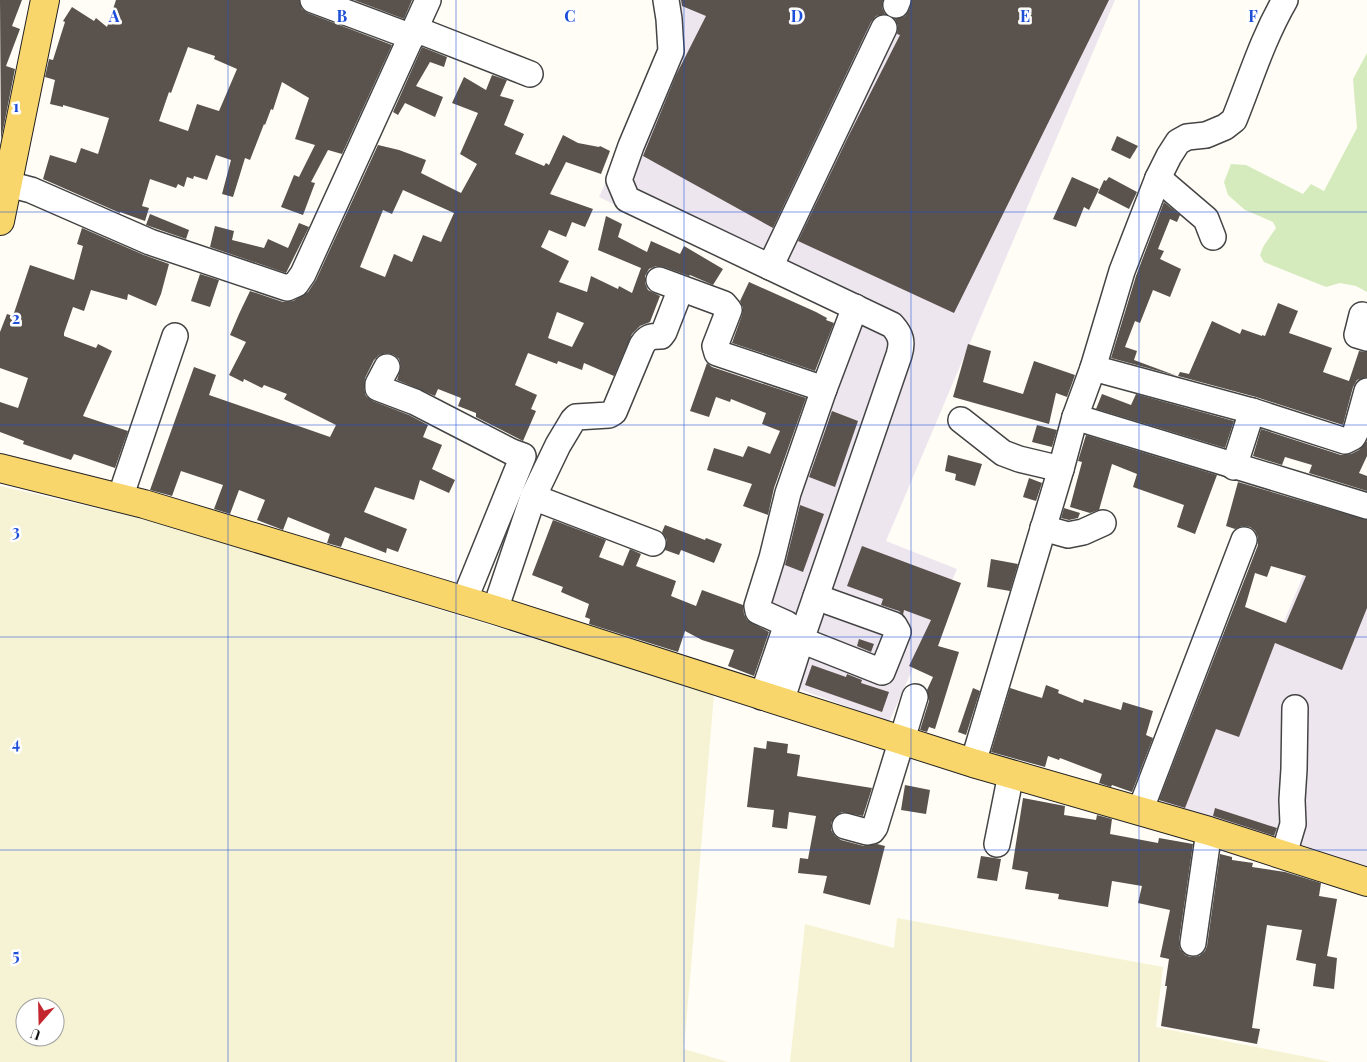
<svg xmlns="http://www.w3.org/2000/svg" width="1367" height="1062" font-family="'Playfair Display',serif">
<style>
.industrial{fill:#eee6ef}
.farmland{fill:#f6f3d4;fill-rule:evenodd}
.green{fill:#d5ebbd}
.building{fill:#5a524d;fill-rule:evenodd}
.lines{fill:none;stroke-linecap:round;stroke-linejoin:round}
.minor-casing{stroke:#444;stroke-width:28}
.major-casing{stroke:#222;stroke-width:30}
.minor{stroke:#fff;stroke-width:25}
.major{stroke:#f9d66b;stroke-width:28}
.grid{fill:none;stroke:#1d4ed8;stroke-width:1;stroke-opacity:0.55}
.grid-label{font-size:16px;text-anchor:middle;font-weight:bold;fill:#1d4ed8;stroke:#fff;stroke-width:5;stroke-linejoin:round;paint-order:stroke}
</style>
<rect width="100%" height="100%" fill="#fffdf5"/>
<g class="industrial">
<polygon points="657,0 1115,0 886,541 957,569 889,722 772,679 794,617 761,606 851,319 599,197 669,43"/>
<polygon points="1322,530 1367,548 1367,870 1145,797 1217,634 1270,655"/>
</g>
<g class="farmland">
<path d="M0,486l151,35 563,173 -30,355 44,13h-728zM25,1007h30v30h-30z"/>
<polygon points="897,918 1163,967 1156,1027 1331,1062 790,1062 805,924 894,948"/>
</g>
<polygon class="green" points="1367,53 1367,292 1356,286 1340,283 1326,287 1264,262 1260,255 1263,247 1276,228 1273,222 1245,210 1228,195 1224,182 1231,164 1246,165 1303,194 1311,184 1324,191 1357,128 1353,79"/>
<g class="building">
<polygon points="0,0 22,0 12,26 20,29 6,66 15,69 1,140"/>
<path d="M116,0h183l3,9 6,4 84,32 -50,109 -14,-4 -17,32 4,1 -12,32 -22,-8 13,-32 5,2 16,-32 -20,-6 14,-41 -27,-16 -9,28 -2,-1 -6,16 -1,-1 -14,36 -5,-2 -12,39 -11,-3 9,-34 -15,-5 -9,25 -13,-4 -1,3 -6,-2 -3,10 -6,-3 -2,4 -26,-9 -8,27 7,2 -4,13 -25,-9v1l-77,-34 7,-24 26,8 5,-15 17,6 11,-36 -46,-13v2l-13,-3 5,-24 -10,-3 4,-18 4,1 12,-38 -2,-1 9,-14 22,14 2,-3 11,9zM188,47l27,9 -1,3 23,10 -18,42 -22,-7 -9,27 -29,-10 10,-29 2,1z"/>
<polygon points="354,0 412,0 404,19"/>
<polygon points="681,0 883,0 882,8 885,14 876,16 871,22 773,228 643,156 676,75 706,16 682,6"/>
<polygon points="912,0 1109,0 954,313 798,241 849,135 900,35 897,34 898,26 895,19 905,16 909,10"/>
<polygon points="422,47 447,57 444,67 430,62 416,86 443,97 435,117 405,103 398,115 393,112"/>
<path d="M492,75l15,5 -7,16 14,4 -10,25 20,9 -9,20 29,12 2,-3 3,2 14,-30 15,8 21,4 1,-1 10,5 -9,23 -35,-12 -16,32 43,15 -8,18 -13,-5 -6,15 -17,-7 -8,17 28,14 -10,21 28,10 4,-16 27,13 1,-3 13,7 9,-25 -43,-18 8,-34 16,8 -4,13 29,15 4,-11 29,13 4,-8 39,23 -10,16 -23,-10 -1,1 -25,-9 -8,-1 -7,3 -4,7v7l3,7 12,6 -10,26 -10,4 -8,8 -18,42 -30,-13 -2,7 -24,-9 -1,3 -29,-11 -13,32 22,10 -6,14 5,2 -13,30 -47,-24v-4l-18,-7 3,-8 -23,-9 -3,7 -38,-16 4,-13 -2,-8 -5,-4 -7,-2 -8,2 -5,5 -9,18 -1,10 2,8 7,5 36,14 19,10 -5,12 19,8 -10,24 23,11 -6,13 -29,-13 -6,20 -39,-13 -11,25 43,17 -9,23 -11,-4 -1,5 -41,-16 -4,10 -14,-4 3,-9 -42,-17 -5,13 -26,-10 8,-20 -26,-10 -9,24 -16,-5 9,-24 -42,-14 -9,25 -22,-6 44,-123 22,8 -7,20 121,42 6,-12 -52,-26 3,-5 -23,-9 -2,3 -18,-9 -1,3 -14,-7 17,-33 -16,-7 9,-21 11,-23 33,11 10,-1 15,-9 8,-12 62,-135 21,5 27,10 -5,13 40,20 16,-29 -17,-10 18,-41 -26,-10 12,-26 22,13zM403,190l51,23 -13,29 -18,-7 -11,27 -18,-8 -9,23 -25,-10 23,-57 9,4zM557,312l27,11 -12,24 -24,-9z"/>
<polygon points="1117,136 1138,146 1130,159 1111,150"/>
<polygon points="1072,177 1099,189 1089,210 1084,207 1076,227 1053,219"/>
<polygon points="1109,177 1137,192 1129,209 1098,193 1104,180 1106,181"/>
<polygon points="1164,202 1180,215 1177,222 1170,219 1158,249 1164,251 1160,259 1181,269 1170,297 1153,290 1140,323 1135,321 1125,347 1137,351 1134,360 1177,376 1111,358 1136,276"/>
<polygon points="150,214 189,230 186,239 146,225"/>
<polygon points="299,223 309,227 286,273 210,247 215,226 234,231 232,240 264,248 268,239 288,248"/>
<polygon points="82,228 144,255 169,264 161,294 156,306 128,294 127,300 91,290 84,311 73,307 64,333 64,336 96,348 98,344 112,351 83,416 128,431 115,468 74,454 71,460 23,444 24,441 0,432 0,402 18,408 28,378 0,368 0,332 7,314 13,316 30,265 74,280 83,246 77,244"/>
<polygon points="200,274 219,280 210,307 191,301"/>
<polygon points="749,282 816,312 827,318 826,320 834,323 815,371 732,343 742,315 743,308 740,301"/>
<polygon points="1278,303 1298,311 1289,333 1332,348 1323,372 1349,381 1359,351 1367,352 1367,377 1357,380 1353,387 1343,425 1256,397 1178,376 1180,372 1189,374 1212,321 1240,334 1242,329 1262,336 1262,335 1265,336"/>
<polygon points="968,344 991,351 983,382 1023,394 1034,361 1075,375 1067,397 1056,393 1049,424 953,397"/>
<polygon points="707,363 712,367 806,398 774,488 768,515 743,506 752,484 707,470 714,448 743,457 748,446 770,454 780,431 762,424 766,413 731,399 730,402 716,397 709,417 690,411"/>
<polygon points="1102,394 1131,405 1136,394 1234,421 1225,448 1096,409"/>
<polygon points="832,411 858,421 835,487 809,477"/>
<polygon points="1037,425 1057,430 1052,447 1032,442"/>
<polygon points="1261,429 1341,455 1351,454 1359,450 1367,441 1367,456 1359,473 1367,476 1367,491 1309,473 1312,465 1285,457 1282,465 1253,456"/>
<polygon points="1086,435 1217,475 1195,534 1177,527 1184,505 1133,487 1137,474 1112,464 1099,510 1090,513 1070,507 1082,462 1078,461"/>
<polygon points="948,455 982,464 975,486 955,480 956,474 945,471"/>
<polygon points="1029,478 1042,483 1036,501 1023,497"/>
<path d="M1238,482l129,38v88l-25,62 -67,-27 -36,94 -23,-8 -31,79 -26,-8 99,-255v-8l-3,-6 -5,-4 -8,-1 -7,3 -9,-3zM1271,566l35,10 -20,47 -41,-16 10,-34 12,4z"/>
<polygon points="800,505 824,514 803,572 785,565"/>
<polygon points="1064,508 1080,513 1078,518 1069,520 1061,518"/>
<polygon points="553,520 606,540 599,557 623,566 630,549 641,554 636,566 676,581 671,596 696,606 702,590 743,605 744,614 747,620 769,632 754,676 728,666 734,650 702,640 685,631 678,652 589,624 590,619 585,617 589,604 561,592 563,587 532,575"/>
<polygon points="665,525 705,540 706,538 722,544 714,563 681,550 679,555 665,550 667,540 662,532"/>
<polygon points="862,546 961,583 938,646 959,652 935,729 929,727 927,732 920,730 929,701 927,690 933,677 909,666 931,620 904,610 903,615 899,611 881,605 883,599 847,586"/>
<polygon points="991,559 1018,564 1010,591 987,587"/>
<polygon points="859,639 874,644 871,652 857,646"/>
<polygon points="812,665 846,677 847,674 862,680 861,683 889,692 882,712 805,685"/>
<polygon points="1046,685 1059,690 1058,693 1083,703 1084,699 1121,710 1123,702 1153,711 1146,735 1153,738 1132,792 1112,785 1111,787 1099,783 1102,774 1060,758 1059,760 1048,756 1045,767 991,752 1010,688 1042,698"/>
<polygon points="973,688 980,691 966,735 958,732"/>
<polygon points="767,741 788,744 787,753 800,755 797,776 872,788 863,816 842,812 835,816 831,823 831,830 835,836 841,840 864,846 877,844 885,846 870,905 823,893 827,876 798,873 800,858 808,859 816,816 789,812 787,829 772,827 774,810 747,807 754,747 766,749"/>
<polygon points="905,785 930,790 926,814 901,810"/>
<polygon points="1023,798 1065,806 1064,815 1096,820 1097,815 1112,819 1110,834 1158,843 1159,838 1193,844 1179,941 1180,949 1185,955 1190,957 1199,956 1205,951 1207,946 1220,854 1232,857 1232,860 1253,863 1252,867 1285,872 1321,883 1319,896 1337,899 1327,956 1337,958 1334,989 1313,986 1316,964 1296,960 1302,930 1267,925 1252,1028 1260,1029 1257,1044 1161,1026 1167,986 1165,986 1169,959 1160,957 1170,910 1138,903 1142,886 1112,881 1108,907 1058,899 1059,894 1025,889 1028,872 1012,869"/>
<polygon points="1215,808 1277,828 1274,836 1213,816"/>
<polygon points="981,856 1001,859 997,881 977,878"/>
</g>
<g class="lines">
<defs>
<g id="minor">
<polyline points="313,0 412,37"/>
<path d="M666,0l3,19 2,32 -40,95 -12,34 8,19 265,126c9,10 11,17 7,30l-98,285 -20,62"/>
<polyline points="896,5 898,0"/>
<polyline points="415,29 530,74"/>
<polyline points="1158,178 1206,219 1213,237"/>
<polyline points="8,184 31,190 150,242 287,288 296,284 303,274 428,0"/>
<polyline points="770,267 884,28"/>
<polyline points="659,280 724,304 729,310 715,346 717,353 824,389 855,307"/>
<polyline points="1362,315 1357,335 1367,338"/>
<polyline points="387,367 378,384 378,388 415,402 512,452 523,456 464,601"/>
<polyline points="1093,368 1252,411 1345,441 1353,437 1356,431 1367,391"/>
<polyline points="1075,417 1367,506"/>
<polyline points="961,420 1003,453 1019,459 1061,469"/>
<polyline points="1234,467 1252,411"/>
<path d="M533,497l25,-52 15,-25 3,-3 33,-2 5,-3 28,-67c5,-8 9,-9 19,-9l3,-4 14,-36"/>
<polyline points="120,498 175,336"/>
<polyline points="1043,528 1068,535 1083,532 1103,523"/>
<polyline points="495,610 533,497 653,543"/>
<polyline points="801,640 882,672 898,632 894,625 816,597"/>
<polyline points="762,697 787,624 758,611 757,606 772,558 788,493 824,389"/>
<path d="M973,763l88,-294 14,-52 18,-49 29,-97 36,-93 11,-22 9,-14 9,-5 19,-2 19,-8 9,-7c17,-42 28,-80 51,-120"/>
<polyline points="1140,811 1244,540"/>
<polyline points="845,826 867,832 872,831 875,827 915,697"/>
<polyline points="997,844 1011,774"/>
<polyline points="1284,854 1293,824 1292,800 1294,769 1295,708"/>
<polyline points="1193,943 1209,831"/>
</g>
<g id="major">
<polyline points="0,221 45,0"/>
<polyline points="0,468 144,504 495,610 973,763 1209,831 1367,882"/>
</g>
</defs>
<use href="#minor" class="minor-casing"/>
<use href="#major" class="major-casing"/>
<use href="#minor" class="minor"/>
<use href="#major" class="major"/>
</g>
<path class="grid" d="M228,0v1062M456,0v1062M684,0v1062M911,0v1062M1139,0v1062M0,212h1367M0,425h1367M0,637h1367M0,850h1367"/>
<g class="grid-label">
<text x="114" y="22">A</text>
<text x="342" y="22">B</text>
<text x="570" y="22">C</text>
<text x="797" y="22">D</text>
<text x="1025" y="22">E</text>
<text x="1253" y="22">F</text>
<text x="16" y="112">1</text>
<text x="16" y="324">2</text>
<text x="16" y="537">3</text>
<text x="16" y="749">4</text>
<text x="16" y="961">5</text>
</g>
<g transform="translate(40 1022) rotate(200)"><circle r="24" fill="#ffffff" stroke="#a0a0a0"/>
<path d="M0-4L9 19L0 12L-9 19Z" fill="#c4262e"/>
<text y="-8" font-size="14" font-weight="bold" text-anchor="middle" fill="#111111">U</text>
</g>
</svg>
